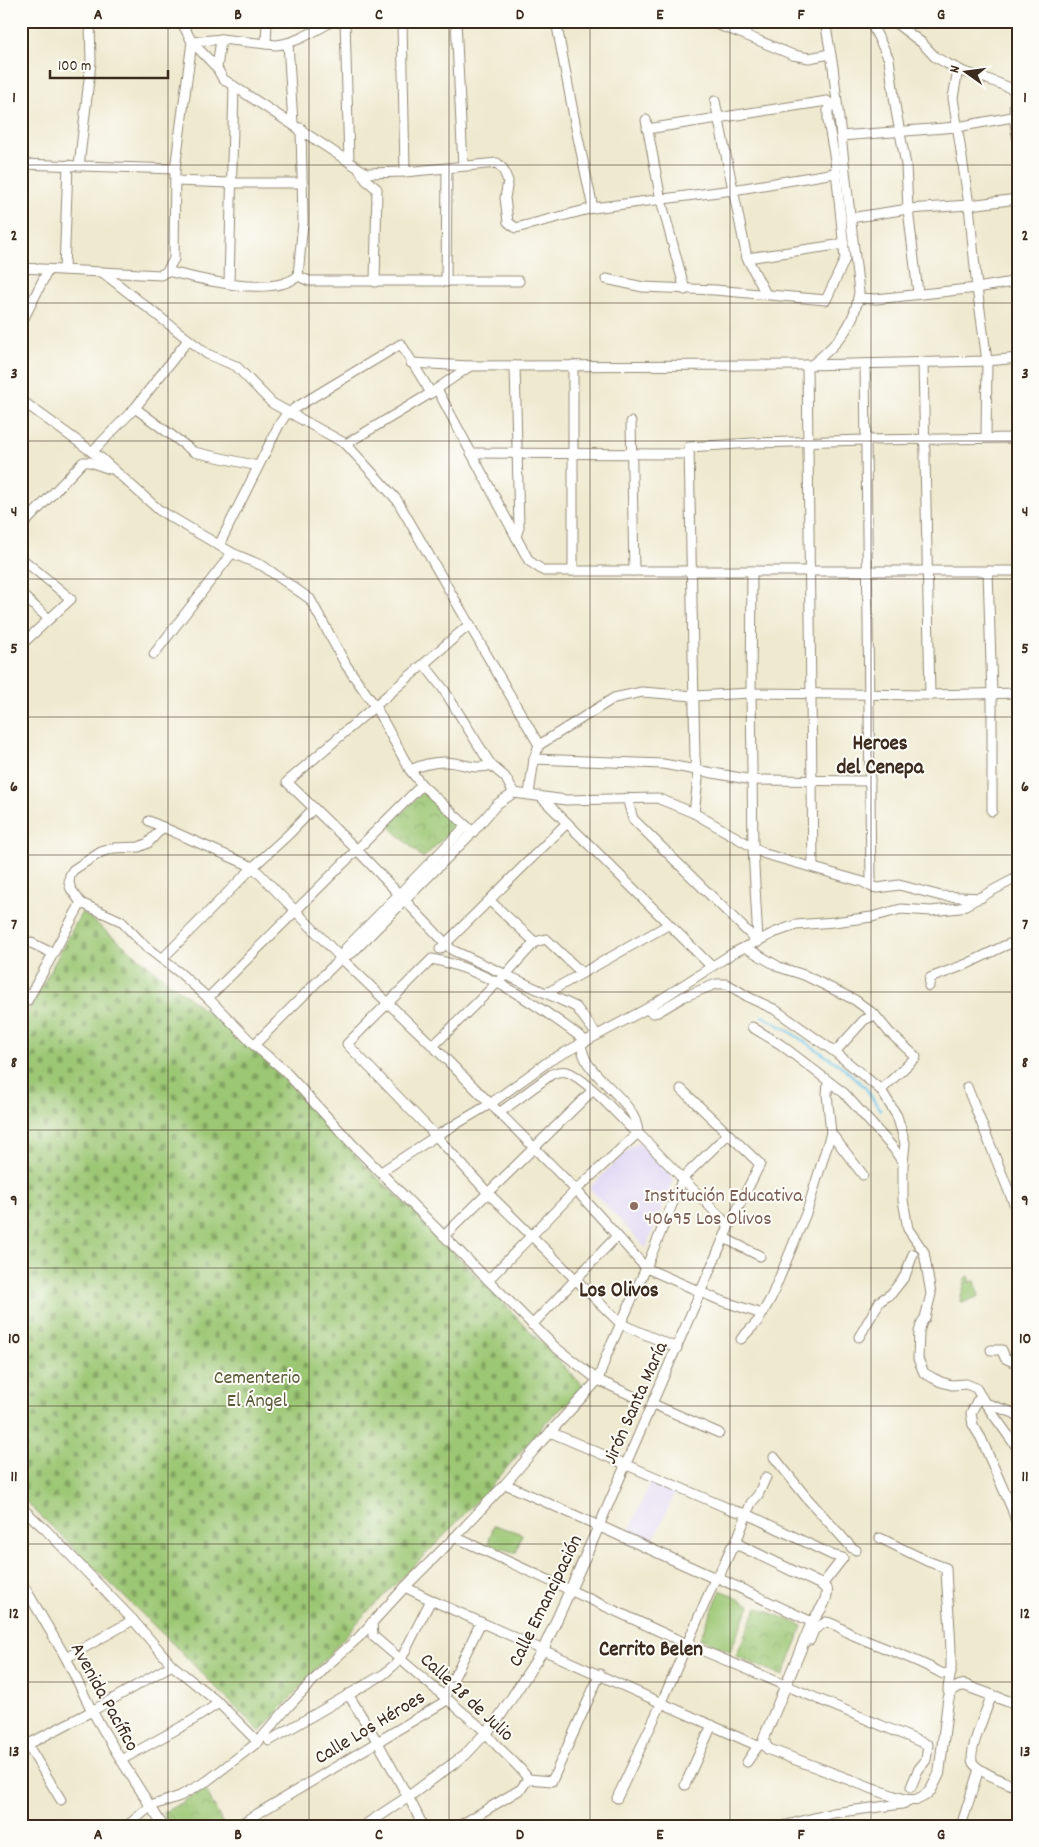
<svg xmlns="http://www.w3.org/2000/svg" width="1039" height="1847" font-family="Dekko,sans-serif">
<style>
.built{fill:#dfd5f5}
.grass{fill:url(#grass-tufts);stroke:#6c7849}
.cemetery{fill:url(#cemetery-stones);stroke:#6c7849}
.park{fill:url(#park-crowns);stroke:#6c7849}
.pitch{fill:#9cc774;stroke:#6c7849}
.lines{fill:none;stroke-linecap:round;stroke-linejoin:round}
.stream{stroke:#6cc3e9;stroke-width:2.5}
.minor-casing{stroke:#948a76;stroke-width:11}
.tertiary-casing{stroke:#948a76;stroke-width:12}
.minor{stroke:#fff;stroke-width:9}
.tertiary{stroke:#fff;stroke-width:10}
.grid{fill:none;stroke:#3b2a1e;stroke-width:1;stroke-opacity:0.55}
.education-dot{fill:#8d6e63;stroke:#fdfcf7;stroke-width:2}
.labels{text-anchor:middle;stroke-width:4;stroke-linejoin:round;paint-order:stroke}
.education-label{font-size:20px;fill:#785e54;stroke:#fdfcf7;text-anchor:start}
.park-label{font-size:20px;fill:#585938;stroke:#fdfcf7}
.street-label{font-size:20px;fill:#3b2a1e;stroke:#fdfcf7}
.neighbourhood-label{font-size:21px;font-weight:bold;fill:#3b2a1e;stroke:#fdfcf7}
.neatline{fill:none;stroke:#3b2a1e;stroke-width:2}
.grid-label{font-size:16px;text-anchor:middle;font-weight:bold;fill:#3b2a1e}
</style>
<defs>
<pattern id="grass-tufts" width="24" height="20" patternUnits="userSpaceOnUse" patternTransform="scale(1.25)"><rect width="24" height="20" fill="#9cc774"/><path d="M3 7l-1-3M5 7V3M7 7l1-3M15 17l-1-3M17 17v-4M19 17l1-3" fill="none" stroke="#80a25f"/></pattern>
<pattern id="cemetery-stones" width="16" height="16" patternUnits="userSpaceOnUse" patternTransform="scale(1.25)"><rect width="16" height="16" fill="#9cc774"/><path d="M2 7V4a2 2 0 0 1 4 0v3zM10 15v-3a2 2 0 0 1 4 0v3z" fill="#80a25f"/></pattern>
<pattern id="park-crowns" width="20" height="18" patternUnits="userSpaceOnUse" patternTransform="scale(1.25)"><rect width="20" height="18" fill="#9cc774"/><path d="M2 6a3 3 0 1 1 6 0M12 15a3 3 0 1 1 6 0" fill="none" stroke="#80a25f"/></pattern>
</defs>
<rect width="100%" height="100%" fill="#fdfcf7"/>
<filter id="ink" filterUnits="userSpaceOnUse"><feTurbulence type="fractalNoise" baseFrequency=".02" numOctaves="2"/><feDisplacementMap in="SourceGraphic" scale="10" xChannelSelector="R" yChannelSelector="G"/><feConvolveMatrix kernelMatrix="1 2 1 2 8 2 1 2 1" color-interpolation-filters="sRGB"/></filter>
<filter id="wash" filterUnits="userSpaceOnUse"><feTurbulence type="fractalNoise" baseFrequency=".0096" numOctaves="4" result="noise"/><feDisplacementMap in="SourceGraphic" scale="20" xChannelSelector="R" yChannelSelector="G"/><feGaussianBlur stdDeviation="1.12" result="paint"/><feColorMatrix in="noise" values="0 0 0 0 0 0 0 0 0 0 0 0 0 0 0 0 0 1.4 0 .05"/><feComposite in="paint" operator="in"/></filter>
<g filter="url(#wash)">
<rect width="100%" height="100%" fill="#eee9cf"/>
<g class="built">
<polygon points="641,1143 674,1179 646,1248 591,1190 590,1187 635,1144"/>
<polygon points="651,1480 676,1491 652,1543 629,1531"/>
</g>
<polygon class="grass" points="969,1276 971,1282 975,1281 979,1296 962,1303 960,1301 966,1278"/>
<polygon class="cemetery" points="82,912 245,1043 285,1079 366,1167 420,1217 585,1388 546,1422 494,1483 432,1548 364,1615 260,1732 168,1639 21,1497 21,1011 27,1014"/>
<g class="park">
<polygon points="423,792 454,823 454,828 423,858 389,826"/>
<polygon points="757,1607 803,1626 783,1676 736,1656"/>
<polygon points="205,1789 224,1826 171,1826 163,1813"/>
</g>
<g class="pitch">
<polygon points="494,1525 522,1534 516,1553 488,1544"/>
<polygon points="721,1590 750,1605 730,1651 700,1638"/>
</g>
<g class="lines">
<polyline class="stream" points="762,1016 781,1026 841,1066 865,1087 880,1110"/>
</g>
</g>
<g filter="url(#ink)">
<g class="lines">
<defs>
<g id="minor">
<polyline points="181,21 192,42 217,68"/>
<polyline points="345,21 349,162"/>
<polyline points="402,21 405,172"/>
<polyline points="456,21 463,166"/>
<polyline points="556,21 576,128 593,208"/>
<polyline points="707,21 738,32 793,55 809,58 830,54"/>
<polyline points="870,21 889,59 896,111 906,165 908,209 918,293"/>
<polyline points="893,21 922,43 935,57 946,63 964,72 985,78 1018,91"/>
<polyline points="738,32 742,21"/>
<polyline points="221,39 217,68 223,79 366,173 405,172 497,163 503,169 508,181 505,198 508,222 516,228 593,208 733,190 835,173"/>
<polyline points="288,43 293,123"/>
<polyline points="266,44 267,21"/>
<polyline points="958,69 953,98 969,205 977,288 987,361 986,437"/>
<polyline points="1015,90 1014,117 1018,141"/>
<polyline points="715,101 747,258 766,294"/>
<polyline points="646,120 661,200 685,290"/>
<polyline points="647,129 827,101 833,106"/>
<polyline points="841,136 957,127 1018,116"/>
<polyline points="21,164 175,169"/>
<polyline points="79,166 91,62 90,21"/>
<polyline points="359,169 366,180 377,189 375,282"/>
<polyline points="175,181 231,183 302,183"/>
<polyline points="850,218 908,209 969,205 1018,199"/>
<polyline points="747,258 844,244"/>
<path d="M21,268l140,7 6,-4 7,-12 1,-90 17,-127 29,-3 55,6c21,-2 38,-14 57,-24"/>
<polyline points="64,270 68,165"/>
<path d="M167,271c31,8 105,27 131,5l5,-54 -2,-94"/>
<polyline points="102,272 207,354 236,366 272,403 346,444 397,500 539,745"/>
<polyline points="298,276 309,281 519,281"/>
<polyline points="606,279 643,287 715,290 826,300 845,259 835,160 828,121 828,109 831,104"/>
<polyline points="446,282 447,168"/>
<polyline points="229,283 234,86"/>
<polyline points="858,298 876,299 977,288 1018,281"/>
<polyline points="21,324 48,270"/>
<polyline points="923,362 930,695"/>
<polyline points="411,363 470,366 807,365 987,361 1018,358"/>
<path d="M813,364c25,-21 42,-38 46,-72l-26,-225 -8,-46"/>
<polyline points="865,364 871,880"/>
<polyline points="573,365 573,571"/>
<polyline points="807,365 813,867"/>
<polyline points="515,366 519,527 516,537"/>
<polyline points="437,389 529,561 544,571 1018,571"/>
<polyline points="21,400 102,459 159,510 232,553 263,566 310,599 346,665 375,706 410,770 422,785 473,832"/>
<polyline points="135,408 194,452 258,466"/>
<polyline points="631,422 634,571"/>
<polyline points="346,444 431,393 470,366"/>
<polyline points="92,452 135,408 188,340"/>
<polyline points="471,453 689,454"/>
<polyline points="21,527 83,462 90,462 110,469"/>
<polyline points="219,545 279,425 285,416 295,408 401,344 431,393"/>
<polyline points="21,558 71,599 21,645"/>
<polyline points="752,571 751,693 753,848 758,942"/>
<polyline points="988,571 992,694 992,811"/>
<polyline points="21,594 49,619"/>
<polyline points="470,624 287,782 357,850 452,950 576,1007 597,1035"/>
<polyline points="154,654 232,553"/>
<polyline points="424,664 444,690 491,765 505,777 514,793"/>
<polyline points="534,759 663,764 752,780 870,781"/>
<path d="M410,770c11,-5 22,-8 35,-8 16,0 30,9 46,3"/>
<polyline points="529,794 534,759 539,745 614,698 642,692 694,696 751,693 930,695 1018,693"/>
<polyline points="540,796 711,966"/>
<polyline points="627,798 633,819 758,942"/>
<polyline points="694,813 698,779 695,758 689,447 753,443 866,440 1018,438"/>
<polyline points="149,821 253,867 341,958 433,1046 576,1190 646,1268 719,1300 762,1314"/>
<polyline points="163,827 148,843 139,847 114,848 101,852 73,870 70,875 69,883 71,889 81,903 121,921 146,947 180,973 208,998 254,1045 283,1069 354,1146 555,1347 598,1380 633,1396"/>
<polyline points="21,938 52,953"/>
<polyline points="535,942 546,939 582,973"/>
<polyline points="745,947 779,967 804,975 855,1000 875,1015 889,1032 916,1057 881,1090"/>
<polyline points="440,949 567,823"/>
<polyline points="341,958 346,948 466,826"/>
<polyline points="162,959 253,867 289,834 313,809"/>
<polyline points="929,986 930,978 967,964 1004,946 1018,941"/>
<polyline points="547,993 668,925"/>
<polyline points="208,998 422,785"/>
<polyline points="21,1004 27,1001 81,903"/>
<polyline points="646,1009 653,1013 658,1012 683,997 716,984 727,984 750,998 774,1009 835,1052 881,1090 897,1116 901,1129 905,1143 903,1163"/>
<polyline points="752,1027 780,1044 844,1093 894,1149 903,1163 903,1200 908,1229 924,1252 931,1294 925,1318 922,1322 919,1332 918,1359 924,1373 933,1378 941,1382 952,1385 966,1384 976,1388 985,1403 1018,1449"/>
<path d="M586,1041c-47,-35 -96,-70 -154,-82l-85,85 89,92 52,57 133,131 56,24"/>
<polyline points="254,1045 341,958 352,953 473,832 497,804 514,793 566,800 657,798 694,813 765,854 863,882 872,887 878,888 899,885 941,896 981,898"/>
<polyline points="433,1046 506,974 535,942 490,901"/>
<polyline points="835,1052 864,1020 875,1015"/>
<polyline points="967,1087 1018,1214"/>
<path d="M499,1113l53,-39c5,-2 10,-3 15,-2 18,6 50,42 64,56l7,5 91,93"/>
<polyline points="831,1133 863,1175"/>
<polyline points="381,1172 436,1136 490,1104 549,1061 646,1009 733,953 776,932 796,925 834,922 872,917 901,909 931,911 960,908 1018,877"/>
<polyline points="444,1236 592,1091"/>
<polyline points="724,1238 760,1256"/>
<path d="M489,1279l87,-89 62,-57c-1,-28 -34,-46 -49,-68 -5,-6 -6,-14 -9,-22"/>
<polyline points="532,1325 616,1237"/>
<polyline points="859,1337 880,1301 891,1294 905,1276 913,1254"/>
<polyline points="741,1339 758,1321 771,1298 807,1211 831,1133 827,1094 828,1082"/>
<polyline points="991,1350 1002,1350 1005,1358 1011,1361 1018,1353"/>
<polyline points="982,1398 977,1401 971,1413 973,1425 981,1438 1012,1509 1018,1527"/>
<polyline points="985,1403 1014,1413 1018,1417"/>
<polyline points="653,1404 719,1433"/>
<polyline points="550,1432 732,1510 747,1514 832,1555 843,1558 822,1585"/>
<polyline points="774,1457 806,1497 852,1548 856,1550"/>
<polyline points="505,1484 542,1441 598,1380 607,1354 646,1268 683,1178 728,1134"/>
<polyline points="21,1507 46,1530 133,1620 172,1665 219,1703 258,1742"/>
<polyline points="455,1537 687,1644 928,1745 926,1760 918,1770 911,1787"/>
<path d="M880,1538l47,23 19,7c1,33 6,67 5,100 0,8 -3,15 -3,23l2,3"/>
<polyline points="735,1545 751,1503 758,1495 766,1477"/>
<polyline points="21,1581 66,1658 92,1711 121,1760 163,1826"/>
<polyline points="405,1587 431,1600 758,1746 765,1744"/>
<path d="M372,1622l1,14 113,96c11,18 31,29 42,47l24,2 48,-107"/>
<path d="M805,1640h5l4,-10 12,-8c9,1 18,9 27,13 31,14 60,22 90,39l8,-2"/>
<polyline points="66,1658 133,1620"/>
<polyline points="348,1694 377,1741 408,1797"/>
<path d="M992,1695c-4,11 -25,59 -19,68 7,10 33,19 45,25"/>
<polyline points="21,1734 61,1800"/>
<polyline points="269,1741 384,1674 401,1659 431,1600"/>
<polyline points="21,1748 92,1711 172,1665"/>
<polyline points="121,1760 190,1722 219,1703"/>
<polyline points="747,1762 758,1746"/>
<polyline points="685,1785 712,1725"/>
<polyline points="617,1798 662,1702 716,1577 812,1622"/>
<polyline points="411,1802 423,1826"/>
<polyline points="127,1826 151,1806 180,1796 207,1781 258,1742 288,1707 329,1664 358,1638 405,1587 455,1537 505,1484 599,1526 729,1226 760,1164 681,1089"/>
<polyline points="237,1826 444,1702 445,1696 481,1622"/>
<polyline points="459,1826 521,1789 528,1779"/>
<polyline points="783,1826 833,1813 902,1804 905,1803 907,1800"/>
<polyline points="961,1826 979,1769"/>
</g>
<path id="tertiary" d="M364,1826l44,-29 57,-42 31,-33 47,-72 56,-124 111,50 6,1 4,-4 12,-26 7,-2 83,40 5,5c0,12 -8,22 -15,32l-48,116 1,6 3,5 125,47 14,4h9l8,-4 7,-6 8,-16 9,-73c2,-10 6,-14 16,-16l54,20"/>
</defs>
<use href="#minor" class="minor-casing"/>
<use href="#tertiary" class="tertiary-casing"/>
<use href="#minor" class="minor"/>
<use href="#tertiary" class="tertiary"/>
</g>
</g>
<path class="grid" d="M168,21v1805M309,21v1805M449,21v1805M590,21v1805M730,21v1805M871,21v1805M21,165h997M21,303h997M21,441h997M21,579h997M21,717h997M21,855h997M21,992h997M21,1130h997M21,1268h997M21,1406h997M21,1544h997M21,1682h997"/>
<circle class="education-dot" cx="634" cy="1206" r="5"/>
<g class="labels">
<g class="education-label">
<text x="644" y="1201">Institución Educativa<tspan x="644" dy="23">40695 Los Olivos</tspan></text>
</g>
<g class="park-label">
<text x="257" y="1383">Cementerio<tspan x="257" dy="23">El Ángel</tspan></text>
</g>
<g class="street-label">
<text transform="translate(634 1402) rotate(-66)" y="7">Jirón Santa María</text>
<text transform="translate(544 1600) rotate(-64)" y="7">Calle Emancipación</text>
<text transform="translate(106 1696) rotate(61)" y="7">Avenida Pacífico</text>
<text transform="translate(468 1696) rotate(43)" y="7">Calle 28 de Julio</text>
<text transform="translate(369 1726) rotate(-31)" y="7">Calle Los Héroes</text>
</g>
<g class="neighbourhood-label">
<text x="880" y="749">Heroes<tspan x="880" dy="24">del Cenepa</tspan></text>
<text x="619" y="1296">Los Olivos</text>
<text x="651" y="1655">Cerrito Belen</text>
</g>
</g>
<rect width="1039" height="1847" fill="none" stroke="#fdfcf7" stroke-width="55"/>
<g transform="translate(966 72) rotate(284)" stroke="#fdfcf7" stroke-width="4" paint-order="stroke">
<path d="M0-4L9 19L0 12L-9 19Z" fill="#3b2a1e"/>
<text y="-8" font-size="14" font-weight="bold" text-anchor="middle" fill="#3b2a1e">N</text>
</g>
<path d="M50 70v8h118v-8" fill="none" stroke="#3b2a1e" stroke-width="2.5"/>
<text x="58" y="70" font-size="15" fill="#3b2a1e" stroke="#fdfcf7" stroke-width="4" paint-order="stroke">100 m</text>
<rect x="28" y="28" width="984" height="1792" class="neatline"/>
<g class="grid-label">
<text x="98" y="19">A</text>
<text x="238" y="19">B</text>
<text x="379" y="19">C</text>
<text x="520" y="19">D</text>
<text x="660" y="19">E</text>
<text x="801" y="19">F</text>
<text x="941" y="19">G</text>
<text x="14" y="102">1</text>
<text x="1025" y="102">1</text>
<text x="14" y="240">2</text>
<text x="1025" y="240">2</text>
<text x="14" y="378">3</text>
<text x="1025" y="378">3</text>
<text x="14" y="516">4</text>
<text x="1025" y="516">4</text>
<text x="14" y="653">5</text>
<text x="1025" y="653">5</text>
<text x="14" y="791">6</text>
<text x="1025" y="791">6</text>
<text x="14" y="929">7</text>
<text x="1025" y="929">7</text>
<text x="14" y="1067">8</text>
<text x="1025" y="1067">8</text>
<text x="14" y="1205">9</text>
<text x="1025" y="1205">9</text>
<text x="14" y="1343">10</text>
<text x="1025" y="1343">10</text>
<text x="14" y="1481">11</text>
<text x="1025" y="1481">11</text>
<text x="14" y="1618">12</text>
<text x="1025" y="1618">12</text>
<text x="14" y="1756">13</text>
<text x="1025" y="1756">13</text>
<text x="98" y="1839">A</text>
<text x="238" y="1839">B</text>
<text x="379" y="1839">C</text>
<text x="520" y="1839">D</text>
<text x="660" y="1839">E</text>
<text x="801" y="1839">F</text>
<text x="941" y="1839">G</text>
</g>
</svg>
